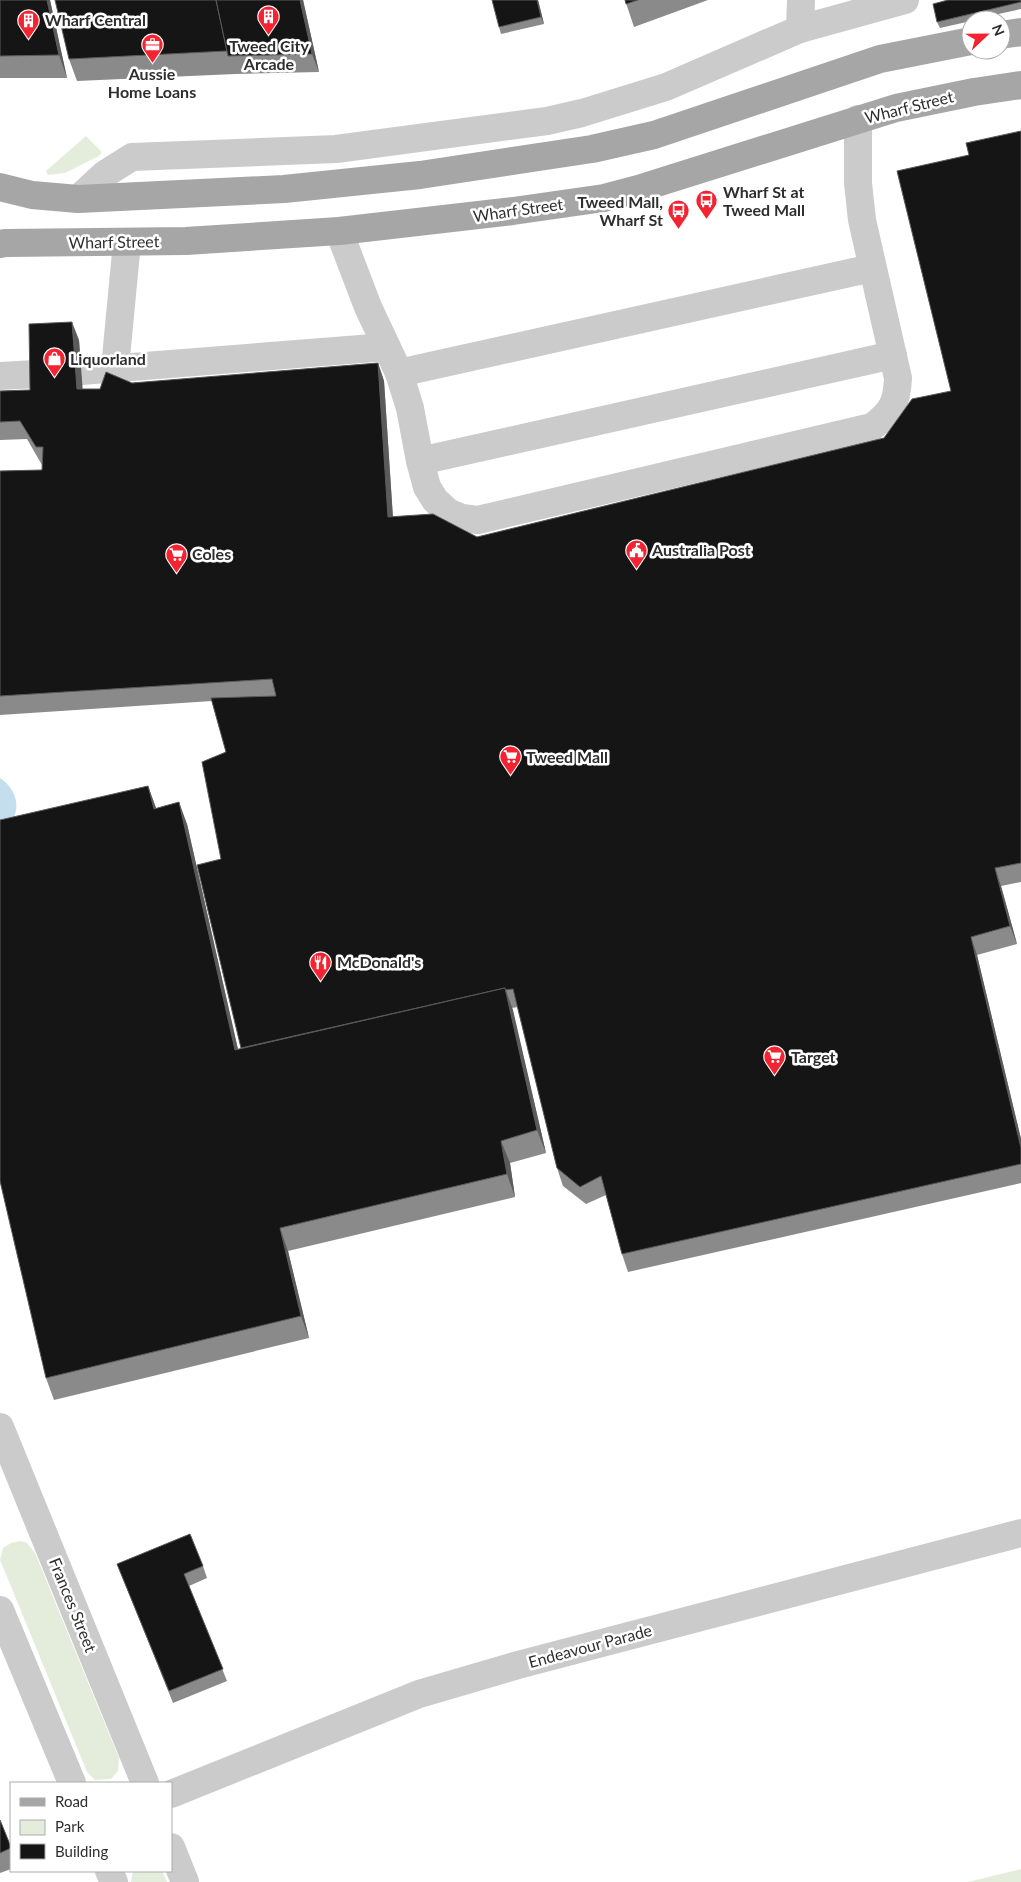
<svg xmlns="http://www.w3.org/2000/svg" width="1021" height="1882" font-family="Lato,sans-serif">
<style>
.green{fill:#e4eddb}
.water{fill:#c5deee}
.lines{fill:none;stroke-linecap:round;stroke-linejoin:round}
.minor{stroke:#cbcbcb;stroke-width:28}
.major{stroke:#a6a6a6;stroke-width:28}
.wall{fill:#8a8a8a}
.shaded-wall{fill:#5b5b5b}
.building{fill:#151515;stroke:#5b5b5b}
.labels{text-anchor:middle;stroke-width:5;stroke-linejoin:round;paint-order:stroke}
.poi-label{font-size:16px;font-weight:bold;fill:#2e2e2e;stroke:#fff;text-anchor:start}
.street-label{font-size:16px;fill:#2e2e2e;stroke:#fff}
</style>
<rect width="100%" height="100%" fill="#fff"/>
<g class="green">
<polygon points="86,136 102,152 99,156 65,173 48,175 46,171"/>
<polygon points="21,1541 27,1543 35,1553 119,1758 118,1771 111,1779 95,1780 87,1772 3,1567 0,1560 3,1548 11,1543"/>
<polygon points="1021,1869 1021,1882 968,1882"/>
<polygon points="133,1871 162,1871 167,1882 131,1882"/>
</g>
<path class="water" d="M0,778c14,9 22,27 12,43 -3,4 -8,7 -12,11z"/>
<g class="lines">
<g class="minor">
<polyline points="800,29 801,0"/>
<polyline points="78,199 105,174 132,157 336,149 547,121 582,113 666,87 800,29 905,0"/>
<path d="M339,231l29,76 31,66 11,35 10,53 7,26 8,13 13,12 14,6 16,2 394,-93c20,-15 25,-24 26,-49l-36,-158 -4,-37v-64"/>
<polyline points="115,368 127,242"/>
<polyline points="81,371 386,347"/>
<polyline points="399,373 872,268"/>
<polyline points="0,376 36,374"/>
<polyline points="420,461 893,355"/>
<polyline points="0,1427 145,1783"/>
<polyline points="0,1610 72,1783"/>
<polyline points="171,1794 419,1694 518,1665 1021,1533"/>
<polyline points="171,1847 185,1882"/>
<polyline points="109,1871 114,1882"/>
</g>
<g class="major">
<polyline points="1001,35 1021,32"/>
<polyline points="0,187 32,195 78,199 284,189 420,175 592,149 654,135 880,59 971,41"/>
<polyline points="0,244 5,243 186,241 339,231 513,211 604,198 638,189 896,108 974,92 1021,85"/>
</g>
</g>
<g class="wall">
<polygon points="0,0 50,0 67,78 0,78"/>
<polygon points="303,0 319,72 235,74 77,81 69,59"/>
<polygon points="538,0 544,24 501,34 499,27"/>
<polygon points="625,0 708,0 634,27"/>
<polygon points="1021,0 1021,9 971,20 971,21 940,28 937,22"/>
<polygon points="1021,131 1021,882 1001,886 1017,944 977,955 1021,1139 1021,1183 628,1272 622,1254 606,1195 586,1204 563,1186 557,1168 518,1007 512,1008 546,1153 510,1163 515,1197 288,1251 309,1338 54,1400 46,1378 148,786 156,808 187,824 238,1049 241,1048 221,859 226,752 212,701 0,715 0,471 42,470 42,465 27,439 0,440 0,391 30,390 79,340 82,389 100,389 132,383 378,363 384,381 393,517 477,537 884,438 951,391 969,155"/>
<polygon points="117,1564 203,1566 207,1578 189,1586 227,1681 173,1703"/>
<polygon points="0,1820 11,1847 11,1869 0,1873"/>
</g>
<g class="shaded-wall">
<polygon points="47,0 50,0 67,78 59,55"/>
<polygon points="300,0 303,0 319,72 312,54"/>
<polygon points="537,0 538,0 544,24 541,17"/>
<polygon points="72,322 79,340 84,407 77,389"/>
<polygon points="378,363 384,381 394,535 388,517"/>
<polygon points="148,786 156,808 154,809"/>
<polygon points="179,802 187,824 243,1072 235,1050"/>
<polygon points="995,868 1001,886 1017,944 1010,926"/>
<polygon points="971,937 977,955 1021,1139 1021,1148"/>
<polygon points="505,988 513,1010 546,1153 537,1130"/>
<polygon points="501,1141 510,1163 515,1197 507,1174"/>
<polygon points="280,1228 288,1251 309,1338 301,1316"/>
</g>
<g class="building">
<polygon points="0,0 47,0 59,55 0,56"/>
<polygon points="55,0 216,0 227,51 69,59"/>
<polygon points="216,0 300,0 312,54 228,56"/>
<polygon points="492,0 537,0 541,17 499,27"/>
<polygon points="625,0 638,0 626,4"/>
<polygon points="948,0 1021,0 1021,2 937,22 933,4"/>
<polygon points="1021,131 1021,863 995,868 1010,926 971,937 1021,1148 1021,1164 622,1254 601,1176 580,1187 557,1168 513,989 505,990 505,988 241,1048 197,865 221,859 202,762 226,752 211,698 276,696 272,679 0,696 0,471 42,470 43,447 36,447 20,421 0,422 0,391 30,390 29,324 72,322 77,389 100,389 106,372 132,383 378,363 388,517 433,514 477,537 884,438 912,399 951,391 897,171 969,155 966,143"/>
<polygon points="148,786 154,809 179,802 235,1050 505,988 537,1130 501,1141 507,1174 280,1228 301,1316 46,1378 0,1181 0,820"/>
<polygon points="190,1534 203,1566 184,1574 223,1669 169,1691 117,1564"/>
<polygon points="0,1820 11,1847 11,1848 0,1853"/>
</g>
<defs>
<symbol id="building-pin" viewBox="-11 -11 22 30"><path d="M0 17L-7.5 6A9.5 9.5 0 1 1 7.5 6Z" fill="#f32331" stroke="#fff"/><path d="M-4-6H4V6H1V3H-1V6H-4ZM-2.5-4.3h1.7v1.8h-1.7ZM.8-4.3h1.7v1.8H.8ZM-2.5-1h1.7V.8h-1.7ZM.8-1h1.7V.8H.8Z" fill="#fff"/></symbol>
<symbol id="office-pin" viewBox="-11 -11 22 30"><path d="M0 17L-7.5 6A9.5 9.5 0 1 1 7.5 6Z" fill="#f32331" stroke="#fff"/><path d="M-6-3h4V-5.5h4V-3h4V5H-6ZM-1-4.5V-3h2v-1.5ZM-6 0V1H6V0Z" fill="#fff"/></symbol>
<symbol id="bus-pin" viewBox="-11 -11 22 30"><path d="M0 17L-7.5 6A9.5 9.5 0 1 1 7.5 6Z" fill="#f32331" stroke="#fff"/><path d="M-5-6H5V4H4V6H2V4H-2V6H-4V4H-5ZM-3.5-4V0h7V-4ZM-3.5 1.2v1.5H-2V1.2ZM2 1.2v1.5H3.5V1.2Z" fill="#fff"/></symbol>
<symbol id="shop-pin" viewBox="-11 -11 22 30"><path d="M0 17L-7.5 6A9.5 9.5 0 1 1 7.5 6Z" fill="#f32331" stroke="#fff"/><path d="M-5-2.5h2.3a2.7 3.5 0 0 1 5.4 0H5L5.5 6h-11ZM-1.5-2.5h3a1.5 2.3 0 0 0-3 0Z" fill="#fff"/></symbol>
<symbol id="civic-pin" viewBox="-11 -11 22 30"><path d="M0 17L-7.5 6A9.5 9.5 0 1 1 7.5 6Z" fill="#f32331" stroke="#fff"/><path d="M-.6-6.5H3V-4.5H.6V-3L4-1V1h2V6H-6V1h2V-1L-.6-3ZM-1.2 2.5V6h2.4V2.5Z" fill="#fff"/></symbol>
<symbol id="supermarket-pin" viewBox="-11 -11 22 30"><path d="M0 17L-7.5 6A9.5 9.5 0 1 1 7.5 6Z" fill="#f32331" stroke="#fff"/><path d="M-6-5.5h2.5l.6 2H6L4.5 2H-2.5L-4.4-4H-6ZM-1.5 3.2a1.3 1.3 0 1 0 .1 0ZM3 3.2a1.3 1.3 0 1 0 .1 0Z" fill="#fff"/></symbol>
<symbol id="restaurant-pin" viewBox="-11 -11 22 30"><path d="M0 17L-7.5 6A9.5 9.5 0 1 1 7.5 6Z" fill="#f32331" stroke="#fff"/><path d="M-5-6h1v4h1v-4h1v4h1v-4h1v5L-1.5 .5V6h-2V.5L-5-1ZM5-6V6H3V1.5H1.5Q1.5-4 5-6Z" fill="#fff"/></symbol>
</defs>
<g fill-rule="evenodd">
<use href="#building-pin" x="256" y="4" width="25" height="34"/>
<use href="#building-pin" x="16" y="8" width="25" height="34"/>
<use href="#office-pin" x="140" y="32" width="25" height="34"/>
<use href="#bus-pin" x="694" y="188" width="25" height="34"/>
<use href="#bus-pin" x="666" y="198" width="25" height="34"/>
<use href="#shop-pin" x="42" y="346" width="25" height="34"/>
<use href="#civic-pin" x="624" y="538" width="25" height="34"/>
<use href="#supermarket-pin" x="164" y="542" width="25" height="34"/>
<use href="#supermarket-pin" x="498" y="744" width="25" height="34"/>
<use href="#restaurant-pin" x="308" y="950" width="25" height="34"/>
<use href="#supermarket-pin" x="762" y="1044" width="25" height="34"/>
</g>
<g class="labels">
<g class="poi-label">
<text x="45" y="26">Wharf Central</text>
<text x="269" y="52" text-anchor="middle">Tweed City<tspan x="269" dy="18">Arcade</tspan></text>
<text x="152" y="80" text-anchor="middle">Aussie<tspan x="152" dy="18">Home Loans</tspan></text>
<text x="723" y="198">Wharf St at<tspan x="723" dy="18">Tweed Mall</tspan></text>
<text x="663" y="208" text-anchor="end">Tweed Mall,<tspan x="663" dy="18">Wharf St</tspan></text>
<text x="70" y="365">Liquorland</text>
<text x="652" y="556">Australia Post</text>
<text x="192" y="560">Coles</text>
<text x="526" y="763">Tweed Mall</text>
<text x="337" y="968">McDonald's</text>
<text x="791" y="1063">Target</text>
</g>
<g class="street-label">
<text transform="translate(909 107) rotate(-14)" y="6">Wharf Street</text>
<text transform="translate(518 210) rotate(-8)" y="6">Wharf Street</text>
<text transform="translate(114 242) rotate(-1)" y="6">Wharf Street</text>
<text transform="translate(73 1605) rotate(68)" y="6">Frances Street</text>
<text transform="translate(590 1646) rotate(-15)" y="6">Endeavour Parade</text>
</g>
</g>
<rect x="10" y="1782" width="162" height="90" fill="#ffffff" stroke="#ababab"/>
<rect x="20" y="1798" width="25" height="8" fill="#a6a6a6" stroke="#ababab"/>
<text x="55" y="1807" font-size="15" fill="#2e2e2e">Road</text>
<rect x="20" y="1820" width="25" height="15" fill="#e4eddb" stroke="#ababab"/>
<text x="55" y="1832" font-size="15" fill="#2e2e2e">Park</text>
<rect x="20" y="1844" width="25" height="15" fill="#151515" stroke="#ababab"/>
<text x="55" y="1857" font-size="15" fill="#2e2e2e">Building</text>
<g transform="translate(986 35) rotate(68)"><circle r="24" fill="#ffffff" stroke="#ababab"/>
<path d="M0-4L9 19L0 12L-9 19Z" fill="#f32331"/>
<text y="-8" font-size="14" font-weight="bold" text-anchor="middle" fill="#2e2e2e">N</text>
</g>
</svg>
